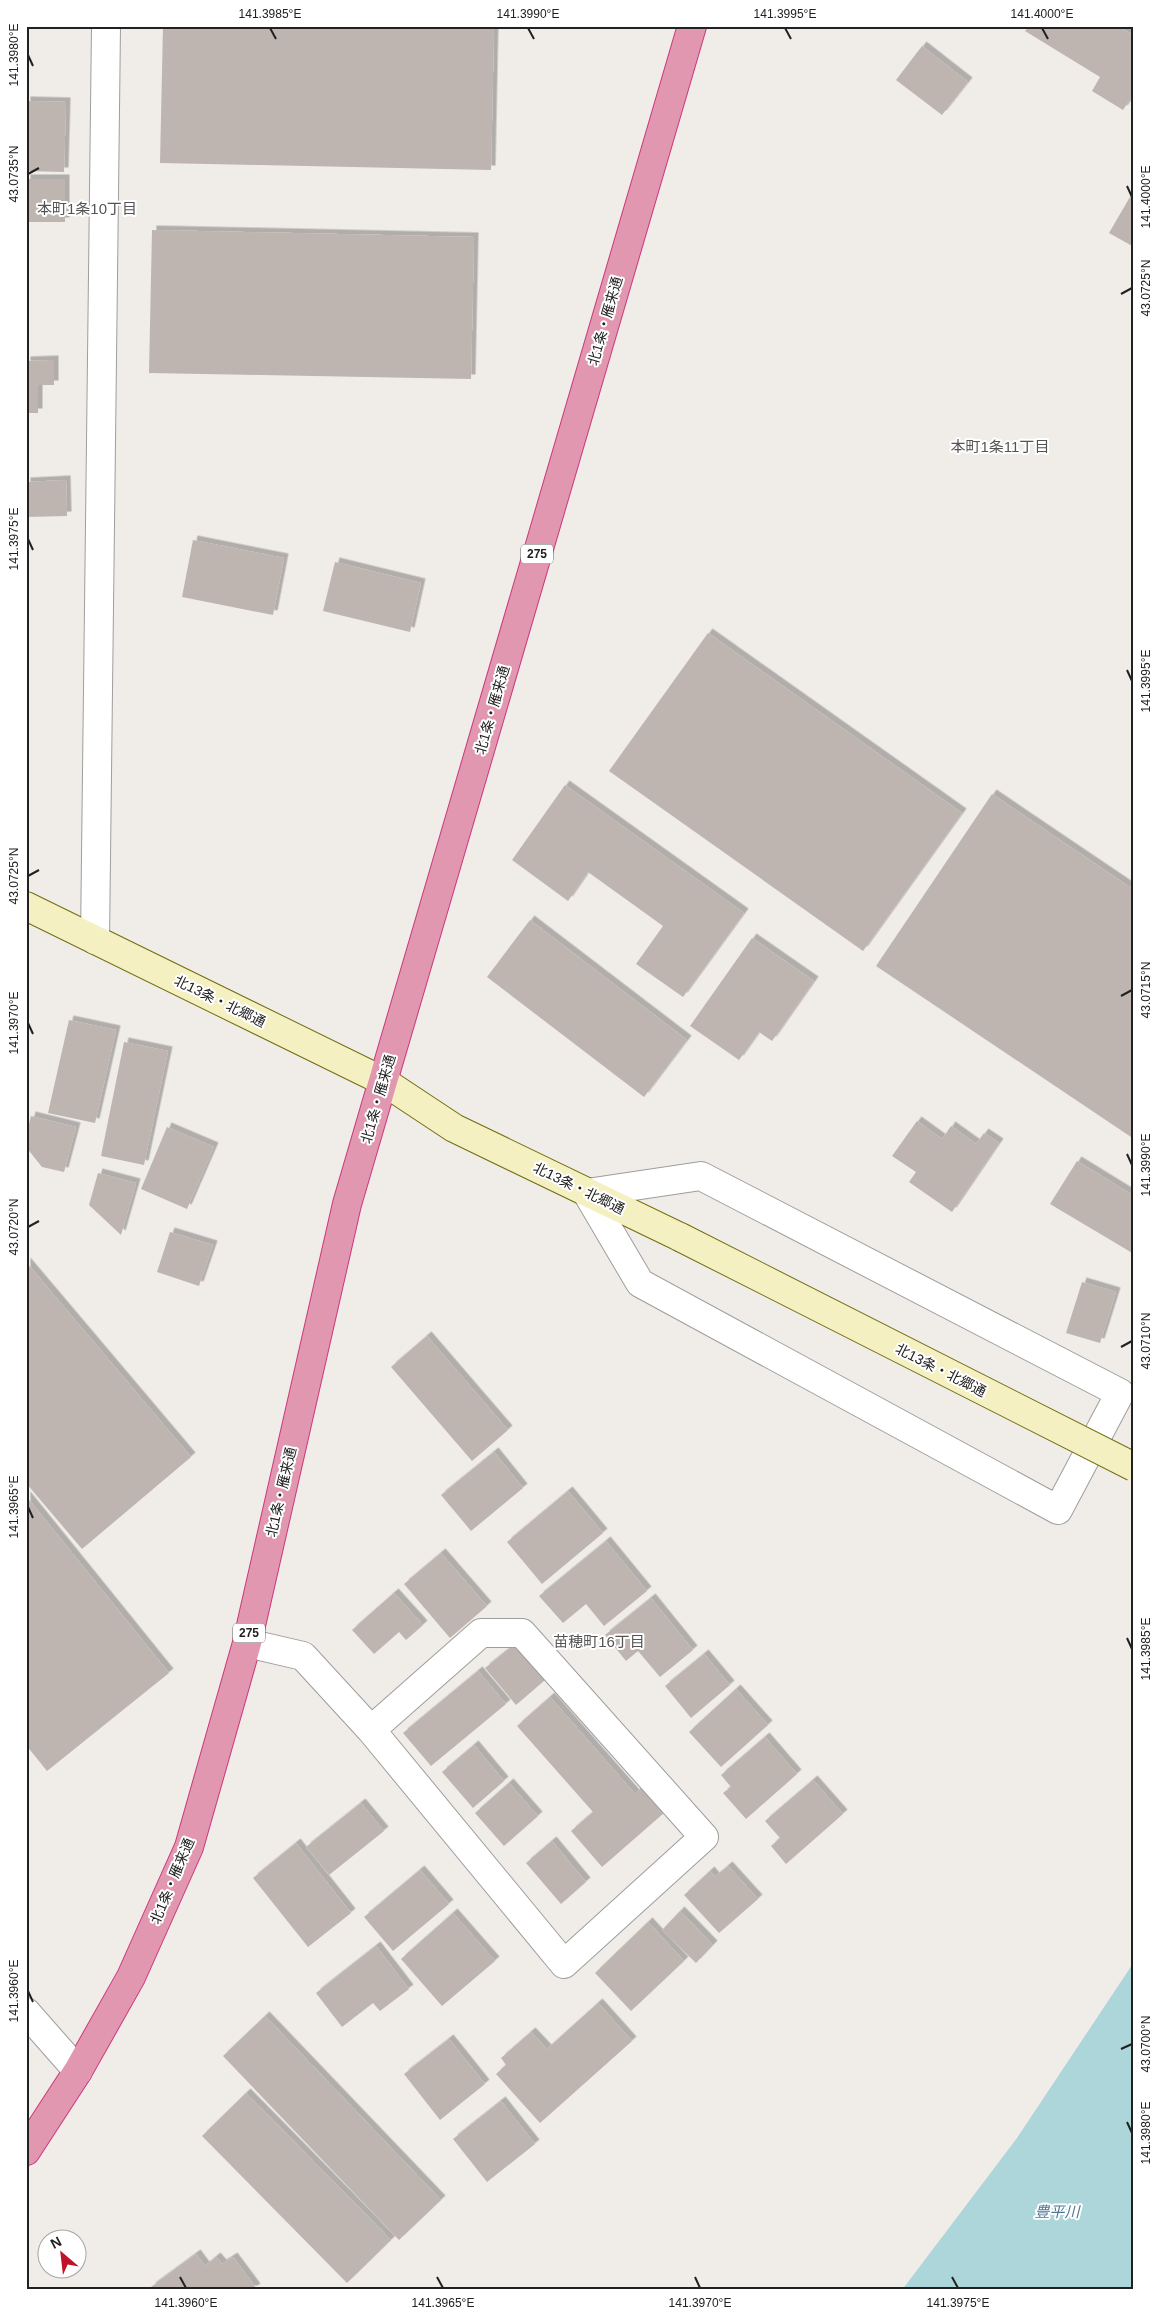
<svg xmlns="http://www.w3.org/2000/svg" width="1160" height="2316" font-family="Helvetica,'Noto Sans JP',sans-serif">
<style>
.water{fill:#add6da}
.building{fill:#beb5b1;filter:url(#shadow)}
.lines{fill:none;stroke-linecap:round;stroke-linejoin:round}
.street-casing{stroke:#9e9e9e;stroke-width:30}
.secondary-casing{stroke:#716e0f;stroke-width:30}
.highway-casing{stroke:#cd377f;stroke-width:30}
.street{stroke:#fff;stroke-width:28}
.secondary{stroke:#f5f0c2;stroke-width:28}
.highway{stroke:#e097af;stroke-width:28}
.secondary-bridge-casing{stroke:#716e0f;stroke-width:30;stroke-linecap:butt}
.secondary-bridge{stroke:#f5f0c2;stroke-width:28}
.ticks{fill:none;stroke:#212121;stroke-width:2}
.labels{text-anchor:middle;stroke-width:4;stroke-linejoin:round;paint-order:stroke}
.shield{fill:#fff;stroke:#646464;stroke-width:1}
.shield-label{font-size:12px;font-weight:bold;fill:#212121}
.street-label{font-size:14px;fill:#212121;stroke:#fff}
.neighbourhood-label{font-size:15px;fill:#545454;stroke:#fff}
.water-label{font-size:15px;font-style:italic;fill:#4a7892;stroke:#fff}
.neatline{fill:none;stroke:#212121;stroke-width:2}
.ticks-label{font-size:12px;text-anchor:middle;fill:#212121}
</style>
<defs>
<filter id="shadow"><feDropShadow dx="4.5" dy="-4.5" stdDeviation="0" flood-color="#0004"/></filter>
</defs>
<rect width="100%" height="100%" fill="#f0ece8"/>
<polygon class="water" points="1134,1962 1134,2290 902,2290 1017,2138"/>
<g class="building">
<polygon points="163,26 494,26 491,170 160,163"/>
<polygon points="1029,26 1118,26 1134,36 1134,93 1123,110 1092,91 1100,77 1025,31"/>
<polygon points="922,46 968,82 942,115 896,80"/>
<polygon points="26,101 66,102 64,172 26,171"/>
<rect x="26" y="179" width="39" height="43"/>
<polygon points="1134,190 1134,247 1109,233"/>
<polygon points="152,230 474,237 471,379 149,373"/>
<polygon points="54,360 54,385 38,385 38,413 26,413 26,361"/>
<polygon points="66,480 67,516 26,517 26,482"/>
<polygon points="193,540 284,558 273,615 182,597"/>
<polygon points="335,562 421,583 410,632 323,611"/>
<polygon points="708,633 962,813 863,951 609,771"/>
<polygon points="565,785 744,913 683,997 636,964 663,926 588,872 568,901 512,860"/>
<polygon points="992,794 1134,890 1134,1139 876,966"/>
<polygon points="530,920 687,1040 644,1097 487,977"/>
<polygon points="752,938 814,981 772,1041 759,1032 739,1060 690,1026"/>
<polygon points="69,1020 116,1030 95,1123 48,1113"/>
<polygon points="124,1042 168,1051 144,1165 101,1156"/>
<polygon points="31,1116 76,1127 64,1172 42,1167 26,1147 26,1136"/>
<polygon points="917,1121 942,1139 951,1126 976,1144 984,1133 999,1143 952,1212 909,1182 916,1172 892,1156"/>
<polygon points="167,1127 214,1147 187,1209 141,1189"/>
<polygon points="1077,1161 1134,1196 1134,1254 1050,1204"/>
<polygon points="98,1173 136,1183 121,1235 89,1205"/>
<polygon points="170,1232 213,1245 199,1286 157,1272"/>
<polygon points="26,1262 191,1457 82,1549 26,1483"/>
<polygon points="1082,1282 1116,1292 1100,1343 1066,1333"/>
<polygon points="427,1336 508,1430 472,1461 391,1367"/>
<polygon points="494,1452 523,1488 471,1531 441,1495"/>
<polygon points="568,1491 603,1533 542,1584 507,1542"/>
<polygon points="26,1496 169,1673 47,1771 26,1745"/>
<polygon points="606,1541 647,1591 604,1626 586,1604 563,1623 539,1596"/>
<polygon points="441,1553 487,1606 450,1638 404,1584"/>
<polygon points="394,1593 423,1625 406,1640 399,1632 374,1654 352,1630"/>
<polygon points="651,1598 693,1650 660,1677 638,1651 626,1661 605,1635"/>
<polygon points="515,1644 545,1680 516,1705 485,1668"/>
<polygon points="704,1654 730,1685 691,1718 665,1686"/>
<polygon points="478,1671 506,1704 431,1766 403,1733"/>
<polygon points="736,1689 768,1725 721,1767 689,1732"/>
<polygon points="550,1697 635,1794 643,1786 665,1812 602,1867 571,1831 593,1812 517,1726"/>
<polygon points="765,1737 797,1774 746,1819 723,1793 731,1787 721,1775"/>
<polygon points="474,1745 504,1781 473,1808 442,1772"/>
<polygon points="813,1780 843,1814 786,1864 771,1846 780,1838 765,1821"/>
<polygon points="509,1783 538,1816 504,1846 475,1813"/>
<polygon points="361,1803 384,1831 329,1875 306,1847"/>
<polygon points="552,1841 586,1882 561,1904 526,1863"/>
<polygon points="296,1843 351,1913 308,1947 253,1878"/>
<polygon points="728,1866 758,1899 719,1933 684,1895 710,1871 715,1877"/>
<polygon points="420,1870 449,1904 393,1951 364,1917"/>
<polygon points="680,1911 713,1945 696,1963 662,1930"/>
<polygon points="453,1913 495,1961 442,2006 401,1959"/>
<polygon points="648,1922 684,1961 631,2011 595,1973"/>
<polygon points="376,1946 409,1989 380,2011 373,2003 342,2027 316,1993"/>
<polygon points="598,2003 632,2041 540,2123 496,2074 506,2065 501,2058 531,2032 547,2049"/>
<polygon points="265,2016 441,2200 399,2240 223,2056"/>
<polygon points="449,2039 485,2084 440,2120 404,2074"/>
<polygon points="246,2093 391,2240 347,2283 202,2136"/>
<polygon points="501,2101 535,2144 487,2182 453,2139"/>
<polygon points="196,2254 205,2266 216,2257 222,2264 233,2257 256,2288 253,2290 154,2290 151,2287"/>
</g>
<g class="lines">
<defs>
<g id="street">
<polyline points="95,940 106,26"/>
<polygon points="701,1176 1120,1393 1058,1510 640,1283 587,1193"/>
<polyline points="247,1643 303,1656 371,1730 564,1964 704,1837 522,1633 481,1633 371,1730"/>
<polyline points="26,2012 78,2071"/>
</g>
<polyline id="secondary" points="26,906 383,1081 454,1128 680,1237"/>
<polyline id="highway" points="26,2151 78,2071 131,1977 189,1847 247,1643 347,1204 692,26"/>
</defs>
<use href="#street" class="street-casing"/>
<use href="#secondary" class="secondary-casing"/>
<use href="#highway" class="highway-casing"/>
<use href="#street" class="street"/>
<use href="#secondary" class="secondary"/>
<use href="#highway" class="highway"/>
<defs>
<polyline id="secondary-bridge" points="680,1237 1134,1467"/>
</defs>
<use href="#secondary-bridge" class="secondary-bridge-casing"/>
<use href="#secondary-bridge" class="secondary-bridge"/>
</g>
<path class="ticks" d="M270,28l6,11M528,28l6,11M785,28l6,11M1042,28l6,11M28,55l5,11M28,174l11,-6M1127,186l5,11M1121,294l11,-6M28,539l5,11M1127,670l5,11M28,876l11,-6M1121,996l11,-6M28,1023l5,11M1127,1154l5,11M28,1227l11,-6M1121,1347l11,-6M28,1507l5,11M1127,1638l5,11M28,1991l5,11M1121,2049l11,-5M1127,2122l5,11M180,2277l6,11M437,2277l6,11M695,2277l5,11M952,2277l6,11"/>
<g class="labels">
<g class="shield">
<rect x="521" y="544.5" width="32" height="19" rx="4"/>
<rect x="233" y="1623.5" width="32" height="19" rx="4"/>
</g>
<g class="shield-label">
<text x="537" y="558">275</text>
<text x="249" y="1637">275</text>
</g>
<g class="street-label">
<text transform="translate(605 321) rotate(-74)" y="5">北1条・雁来通</text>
<text transform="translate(492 710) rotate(-74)" y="5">北1条・雁来通</text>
<text transform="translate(220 1001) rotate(26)" y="5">北13条・北郷通</text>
<text transform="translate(378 1099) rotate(-74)" y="5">北1条・雁来通</text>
<text transform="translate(579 1188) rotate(26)" y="5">北13条・北郷通</text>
<text transform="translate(941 1370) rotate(27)" y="5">北13条・北郷通</text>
<text transform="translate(281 1492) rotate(-77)" y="5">北1条・雁来通</text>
<text transform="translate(172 1881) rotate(-67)" y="5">北1条・雁来通</text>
</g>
<g class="neighbourhood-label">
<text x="87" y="214">本町1条10丁目</text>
<text x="1000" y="452">本町1条11丁目</text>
<text x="599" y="1647">苗穂町16丁目</text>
</g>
<g class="water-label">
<text x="1057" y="2217">豊平川</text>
</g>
</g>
<rect width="1160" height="2316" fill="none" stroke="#ffffff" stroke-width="55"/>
<g transform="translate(62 2254) rotate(332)"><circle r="24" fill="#ffffff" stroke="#a6a6a6"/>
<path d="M0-4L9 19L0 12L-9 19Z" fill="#c01229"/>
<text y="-8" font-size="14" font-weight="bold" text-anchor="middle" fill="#212121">N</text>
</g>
<rect x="28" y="28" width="1104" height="2260" class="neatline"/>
<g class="ticks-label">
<text x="270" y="18">141.3985°E</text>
<text x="528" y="18">141.3990°E</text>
<text x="785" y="18">141.3995°E</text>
<text x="1042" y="18">141.4000°E</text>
<text transform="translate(14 55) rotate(-90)" y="4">141.3980°E</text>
<text transform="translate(14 174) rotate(-90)" y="4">43.0735°N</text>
<text transform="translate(1146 197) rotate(-90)" y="4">141.4000°E</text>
<text transform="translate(1146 288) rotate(-90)" y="4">43.0725°N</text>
<text transform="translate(14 539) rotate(-90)" y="4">141.3975°E</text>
<text transform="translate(1146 681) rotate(-90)" y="4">141.3995°E</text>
<text transform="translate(14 876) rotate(-90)" y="4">43.0725°N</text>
<text transform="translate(1146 990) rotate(-90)" y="4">43.0715°N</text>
<text transform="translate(14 1023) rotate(-90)" y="4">141.3970°E</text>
<text transform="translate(1146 1165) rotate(-90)" y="4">141.3990°E</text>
<text transform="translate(14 1227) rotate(-90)" y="4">43.0720°N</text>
<text transform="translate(1146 1341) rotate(-90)" y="4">43.0710°N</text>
<text transform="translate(14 1507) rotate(-90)" y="4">141.3965°E</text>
<text transform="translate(1146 1649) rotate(-90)" y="4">141.3985°E</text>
<text transform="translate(14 1991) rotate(-90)" y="4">141.3960°E</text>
<text transform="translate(1146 2044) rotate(-90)" y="4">43.0700°N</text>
<text transform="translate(1146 2133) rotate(-90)" y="4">141.3980°E</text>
<text x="186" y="2307">141.3960°E</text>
<text x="443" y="2307">141.3965°E</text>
<text x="700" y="2307">141.3970°E</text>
<text x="958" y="2307">141.3975°E</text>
</g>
</svg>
